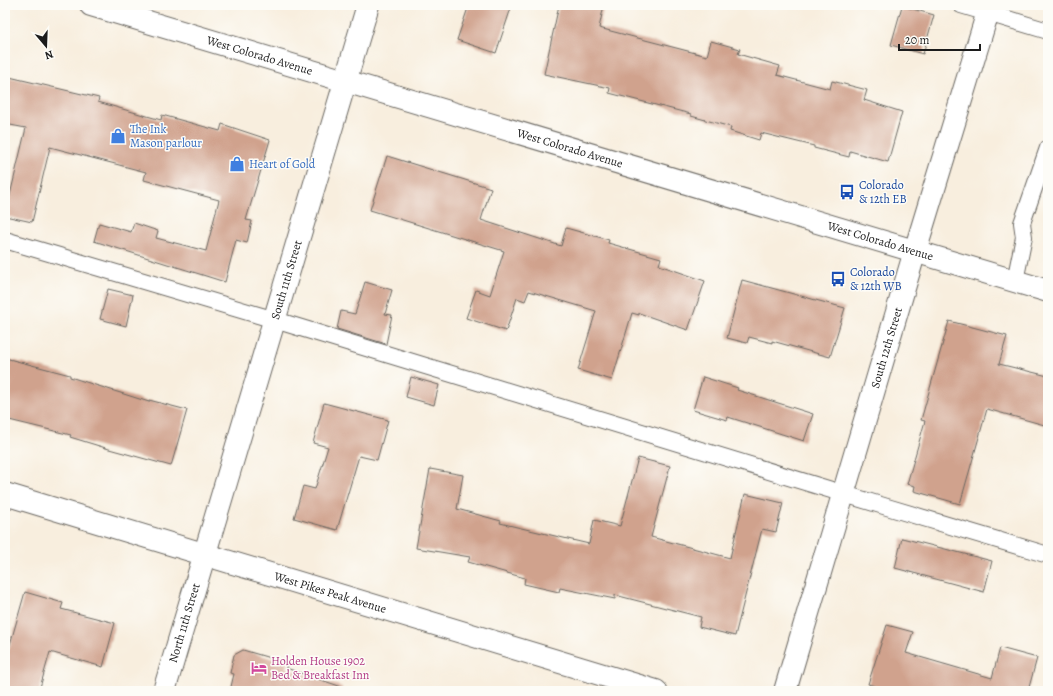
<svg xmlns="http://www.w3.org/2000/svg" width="1053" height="696" font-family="Alegreya,serif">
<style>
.building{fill:#d0a28d}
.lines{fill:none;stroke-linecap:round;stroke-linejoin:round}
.lane-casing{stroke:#696660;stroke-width:18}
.street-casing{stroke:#696660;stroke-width:24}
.primary-casing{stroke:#696660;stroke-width:24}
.lane{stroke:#fff;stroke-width:16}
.street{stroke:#fff;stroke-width:22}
.primary{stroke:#fff;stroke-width:22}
.labels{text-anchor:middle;stroke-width:3;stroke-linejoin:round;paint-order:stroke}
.street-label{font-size:12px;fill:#1c1c1c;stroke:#fdfcf7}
.shop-label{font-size:12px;fill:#366cbe;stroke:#fdfcf7;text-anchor:start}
.transit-label{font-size:12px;fill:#164399;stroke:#fdfcf7;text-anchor:start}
.hotel-label{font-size:12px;fill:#b23c85;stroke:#fdfcf7;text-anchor:start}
</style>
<rect width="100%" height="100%" fill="#fdfcf7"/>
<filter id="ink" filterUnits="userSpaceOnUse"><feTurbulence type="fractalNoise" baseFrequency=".025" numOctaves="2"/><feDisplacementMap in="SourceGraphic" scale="8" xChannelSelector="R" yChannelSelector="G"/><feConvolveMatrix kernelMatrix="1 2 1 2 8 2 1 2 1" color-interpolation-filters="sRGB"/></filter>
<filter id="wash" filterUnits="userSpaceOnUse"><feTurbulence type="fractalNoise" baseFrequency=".012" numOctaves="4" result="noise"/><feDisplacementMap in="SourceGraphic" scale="16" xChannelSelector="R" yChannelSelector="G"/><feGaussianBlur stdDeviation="0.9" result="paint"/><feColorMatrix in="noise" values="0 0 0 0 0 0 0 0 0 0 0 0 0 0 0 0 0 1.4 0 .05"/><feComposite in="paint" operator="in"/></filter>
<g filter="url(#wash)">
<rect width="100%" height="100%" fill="#f8eede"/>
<g id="blocks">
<g class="building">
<polygon points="469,5 512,5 496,53 457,40"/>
<polygon points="559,5 604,5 599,28 707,56 711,41 740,49 738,54 780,66 777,75 830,89 832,81 867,90 864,100 902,112 888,162 850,151 849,157 814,148 814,146 761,133 759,140 730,131 731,127 691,116 691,114 609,93 610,88 544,74"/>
<polygon points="902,6 934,15 923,54 891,45"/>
<polygon points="5,76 99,98 98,102 161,120 162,115 220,131 222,124 270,140 246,220 252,221 247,243 236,240 225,282 94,241 99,223 131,232 134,223 158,231 156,238 206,251 219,200 144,180 146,172 50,147 32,222 5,216 26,128 5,124"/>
<polygon points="387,156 491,188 481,220 561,246 566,228 609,240 608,243 661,258 659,265 705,281 688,330 639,313 639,315 632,313 612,380 578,370 596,311 529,291 525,301 517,298 506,331 466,318 476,290 490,295 504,251 370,210"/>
<polygon points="742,280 845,308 830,357 772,341 772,343 749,337 747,343 727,338"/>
<polygon points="365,282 392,290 385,314 392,315 386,344 337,329 341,311 355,314"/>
<polygon points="108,289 133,295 126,326 100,319"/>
<polygon points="949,321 1007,336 999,364 1048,376 1048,426 987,409 960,504 914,491 915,486 907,484 925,421 921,420"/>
<polygon points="5,358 70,375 70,377 149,402 149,400 187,410 171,466 109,449 70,437 71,435 5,419"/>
<polygon points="411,377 439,385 434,405 406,397"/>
<polygon points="703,377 738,388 737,390 813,414 804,441 728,417 727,420 693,410"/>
<polygon points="324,403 388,420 377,460 359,456 337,530 294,518 303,486 315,489 328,447 313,443"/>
<polygon points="638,458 670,466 651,537 730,558 745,494 783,503 776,532 762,529 735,636 699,627 701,617 615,595 615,599 560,588 559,592 524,584 525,578 468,562 470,557 416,548 430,469 463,475 457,509 501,521 500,523 589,544 594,520 620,526"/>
<polygon points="902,538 992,561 984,592 895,568"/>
<polygon points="25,592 63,603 61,609 115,623 103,667 50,652 39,691 5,691 5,662"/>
<polygon points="887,625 913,632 906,653 992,678 1000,648 1037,658 1028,691 891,691 868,684"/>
<polygon points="243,650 287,663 286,668 342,687 342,691 230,691 234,674 230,673 234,655"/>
</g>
</g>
</g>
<g filter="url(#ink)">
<use href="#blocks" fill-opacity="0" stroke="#696660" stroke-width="1"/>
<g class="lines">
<defs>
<g id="lane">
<polyline points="961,5 1048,31"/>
<polyline points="5,240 275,320 887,507 1048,555"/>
<polyline points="1015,281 1024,237 1022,223 1048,148"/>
</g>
<g id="street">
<path id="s1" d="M5,494l651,197"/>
<path id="s2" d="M164,691l204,-686"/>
<path id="s3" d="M785,691l130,-440 75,-246"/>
</g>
<g id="primary">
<path id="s4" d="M91,5l957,286"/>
</g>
</defs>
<use href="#lane" class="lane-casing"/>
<use href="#street" class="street-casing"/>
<use href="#primary" class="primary-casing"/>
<use href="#lane" class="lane"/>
<use href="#street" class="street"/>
<use href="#primary" class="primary"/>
</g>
</g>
<defs>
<symbol id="shop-bare" viewBox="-9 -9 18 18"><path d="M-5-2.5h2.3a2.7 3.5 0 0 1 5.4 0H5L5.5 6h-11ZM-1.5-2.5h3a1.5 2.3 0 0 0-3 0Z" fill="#3f7fe0" stroke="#fdfcf7" stroke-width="2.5" paint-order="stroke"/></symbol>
<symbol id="bus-bare" viewBox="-9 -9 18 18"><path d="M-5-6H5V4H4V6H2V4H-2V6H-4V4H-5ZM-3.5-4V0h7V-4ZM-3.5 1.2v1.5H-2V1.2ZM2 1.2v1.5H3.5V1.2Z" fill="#1a4fb4" stroke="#fdfcf7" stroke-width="2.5" paint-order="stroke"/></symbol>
<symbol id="hotel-bare" viewBox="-9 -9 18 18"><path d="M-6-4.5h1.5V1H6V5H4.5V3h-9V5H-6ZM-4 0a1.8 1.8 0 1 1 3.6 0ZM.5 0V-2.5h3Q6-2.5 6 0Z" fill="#d1479c" stroke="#fdfcf7" stroke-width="2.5" paint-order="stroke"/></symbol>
</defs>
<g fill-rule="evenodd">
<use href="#shop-bare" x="107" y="125" width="22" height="22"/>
<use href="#shop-bare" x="226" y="153" width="22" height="22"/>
<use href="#bus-bare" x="836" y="181" width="22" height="22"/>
<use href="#bus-bare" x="827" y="268" width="22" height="22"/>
<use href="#hotel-bare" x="248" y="657" width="22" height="22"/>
</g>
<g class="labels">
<g class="street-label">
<text dy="4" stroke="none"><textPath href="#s4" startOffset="176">West Colorado Avenue</textPath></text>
<text dy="4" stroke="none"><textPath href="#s4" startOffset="500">West Colorado Avenue</textPath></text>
<text dy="4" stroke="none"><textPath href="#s4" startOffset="824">West Colorado Avenue</textPath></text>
<text dy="4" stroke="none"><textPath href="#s2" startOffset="429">South 11th Street</textPath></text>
<text dy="4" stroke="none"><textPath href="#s3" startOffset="358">South 12th Street</textPath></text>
<text dy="4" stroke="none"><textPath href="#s1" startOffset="340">West Pikes Peak Avenue</textPath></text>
<text dy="4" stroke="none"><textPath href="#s2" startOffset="71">North 11th Street</textPath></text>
</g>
<g class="shop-label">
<text x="130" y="133">The Ink<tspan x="130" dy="14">Mason parlour</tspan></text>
<text x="249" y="168">Heart of Gold</text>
</g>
<g class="transit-label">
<text x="859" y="189">Colorado<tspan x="859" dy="14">&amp; 12th EB</tspan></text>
<text x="850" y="276">Colorado<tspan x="850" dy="14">&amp; 12th WB</tspan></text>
</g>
<g class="hotel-label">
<text x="271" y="665">Holden House 1902<tspan x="271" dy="14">Bed &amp; Breakfast Inn</tspan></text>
</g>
</g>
<rect width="1053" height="696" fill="none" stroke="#fdfcf7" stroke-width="20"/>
<g transform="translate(46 46) rotate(161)" stroke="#fdfcf7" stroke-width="3" paint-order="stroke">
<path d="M0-3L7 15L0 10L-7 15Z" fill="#1c1c1c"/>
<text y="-6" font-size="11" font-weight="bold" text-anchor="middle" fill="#1c1c1c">N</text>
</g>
<path d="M899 44v6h81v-6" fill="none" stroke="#1c1c1c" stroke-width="2"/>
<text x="905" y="44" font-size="12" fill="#1c1c1c" stroke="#fdfcf7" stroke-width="3" paint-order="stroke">20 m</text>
</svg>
